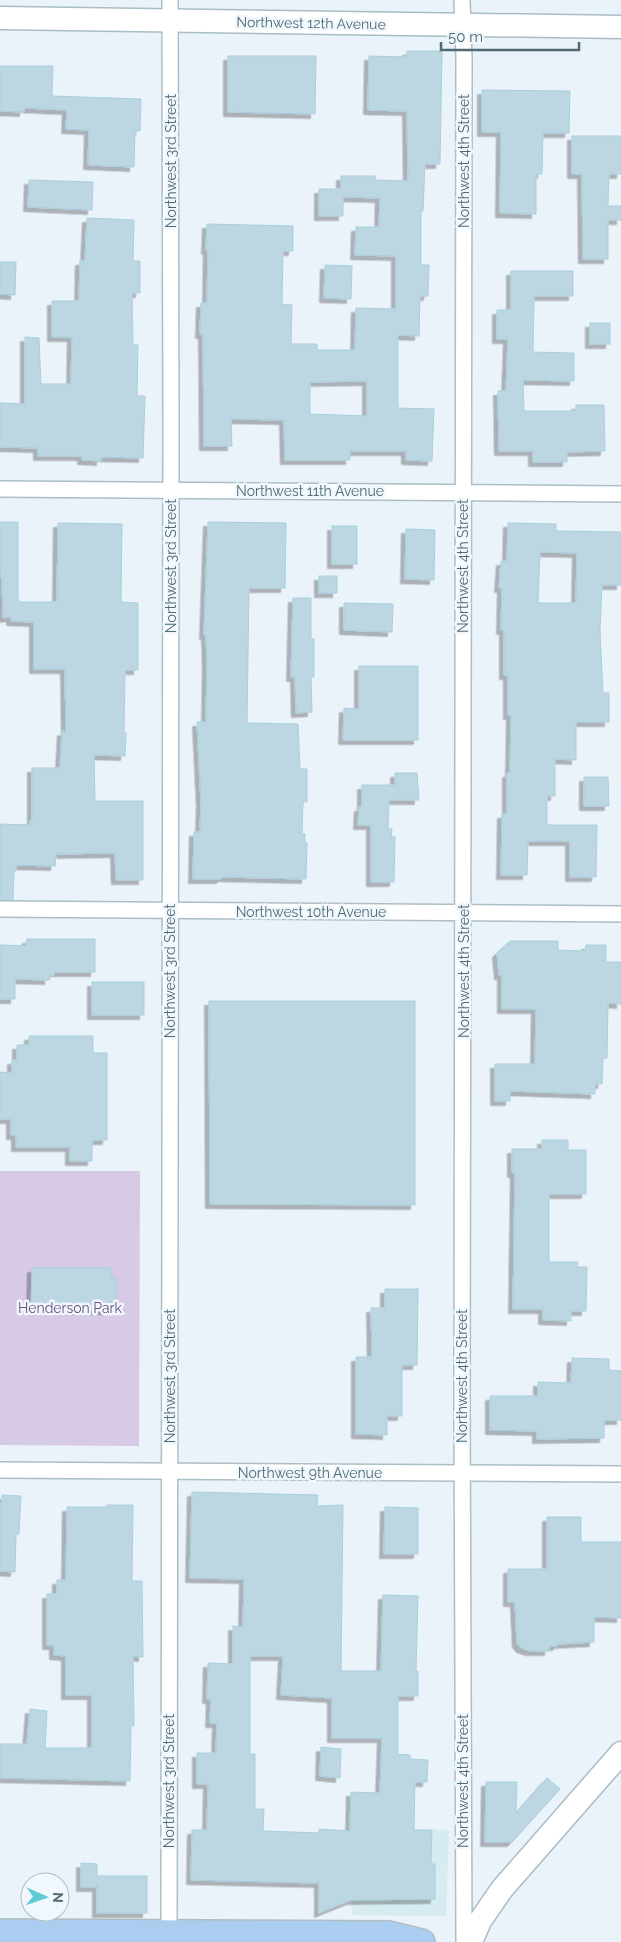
<svg xmlns="http://www.w3.org/2000/svg" width="621" height="1942" font-family="Raleway,sans-serif">
<style>
.commercial{fill:#d7ecf1}
.green{fill:#d7cae6}
.building{fill:#bcd7e2;stroke:#a8cfdd;fill-rule:evenodd;filter:url(#shadow)}
.lines{fill:none;stroke-linecap:round;stroke-linejoin:round}
.minor-casing{stroke:#acbec6;stroke-width:18}
.secondary-casing{stroke:#a8bdc6;stroke-width:25}
.primary-casing{stroke:#b2bdc1;stroke-width:28}
.minor{stroke:#fff;stroke-width:15}
.secondary{stroke:#fff;stroke-width:22}
.primary{stroke:#abcef0;stroke-width:25}
.labels{text-anchor:middle;stroke-width:5;stroke-linejoin:round;paint-order:stroke}
.street-label{font-size:14px;fill:#506a72;stroke:#f0f7fd}
.park-label{font-size:14px;fill:#6c5081;stroke:#f0f7fd}
</style>
<defs>
<filter id="shadow"><feDropShadow dx="-4.5" dy="4.5" stdDeviation="0" flood-color="#0004"/></filter>
</defs>
<rect width="100%" height="100%" fill="#eaf2fa"/>
<polygon class="commercial" points="353,1828 449,1830 446,1916 352,1915"/>
<polygon class="green" points="0,1171 140,1171 139,1446 0,1445"/>
<g class="building">
<path d="M407,51h35l-2,113h-15l-2,47h-2v54h8l-1,31h-8l-1,40 -21,-1v73l36,1 -2,52 -26,-1v-9h-56v9h-65l-1,-40 -53,-1 1,27h-28l-1,-112h-3l1,-31h6l1,-53h-2l1,-26 86,2v25h-10l-1,53 10,1 -1,39h26v6h38l1,-42 40,1v-53l-41,-1 1,-28h23l1,-29 -37,-1v19h-24v-27h22v-13h34v4l33,1 -1,-70 -39,-1 1,-54 38,1zM367,381v35l-57,-2v-32z"/>
<polygon points="228,56 316,56 315,114 228,112"/>
<polygon points="0,66 53,66 52,96 141,99 140,131 135,131 134,167 88,165 89,130 66,129 67,110 24,108 24,112 0,111"/>
<polygon points="482,90 570,91 569,133 543,133 542,174 536,174 536,214 500,213 501,132 482,132"/>
<polygon points="572,136 621,136 621,174 609,174 608,206 621,206 621,220 608,220 608,259 583,259 582,174 572,174"/>
<polygon points="29,180 93,182 92,210 28,207"/>
<polygon points="87,218 134,220 133,261 140,261 140,293 132,293 133,345 138,345 137,396 145,396 143,458 101,457 101,461 82,460 82,456 38,456 38,448 0,447 0,403 25,404 25,337 39,338 41,384 71,384 72,337 52,337 52,301 79,301 80,261 85,261"/>
<polygon points="0,262 16,262 15,295 0,294"/>
<polygon points="325,265 352,266 351,299 324,298"/>
<polygon points="511,271 573,271 573,296 534,296 533,352 574,353 574,381 523,380 524,411 576,411 576,405 604,405 605,451 567,452 567,462 533,462 533,451 499,451 498,391 506,391 508,339 497,339 497,310 511,310"/>
<rect x="590" y="323" width="20" height="21"/>
<polygon points="0,522 18,522 18,598 20,602 57,602 58,523 122,524 121,602 138,603 138,670 125,670 124,733 126,733 125,756 94,755 95,801 143,801 143,880 116,880 115,853 56,854 55,866 16,865 16,871 14,871 13,900 0,900 0,824 30,825 30,820 32,820 32,768 60,768 62,731 66,732 65,669 34,669 34,622 11,621 11,617 3,618 2,578 1,578 0,568"/>
<polygon points="208,522 286,523 285,588 249,588 247,723 298,724 300,769 307,769 307,802 303,802 302,834 305,834 305,843 307,843 306,879 222,877 221,879 193,879 194,832 200,832 201,802 197,722 206,722 207,663 206,635 204,635"/>
<path d="M508,523l48,1v7l65,1v53h-19l-2,46 3,62h6v29h-33v38l-21,-1v37h-8v29h50l-1,52h-26v-36h-42l-1,34h-26l1,-61h5v-41h3l1,-58h-3v-40h-4v-45h-3l1,-42h-3l2,-27h6zM540,552l37,1 -1,50h-38z"/>
<rect x="332" y="526" width="25" height="38"/>
<polygon points="406,529 435,530 434,580 405,579"/>
<rect x="319" y="576" width="18" height="17"/>
<polygon points="293,598 311,598 311,639 314,639 314,677 311,677 312,712 296,713 295,677 291,677"/>
<polygon points="344,603 393,604 392,632 344,630"/>
<polygon points="359,666 418,666 418,740 343,740 344,708 359,709"/>
<polygon points="395,773 417,773 419,800 389,800 388,829 392,829 391,837 395,836 394,882 371,882 371,825 358,825 359,807 362,807 362,785 395,785"/>
<polygon points="584,777 608,777 609,806 584,806"/>
<polygon points="27,939 95,939 95,972 54,972 54,975 49,975 49,980 15,979 15,999 0,999 0,945 26,946"/>
<polygon points="510,941 558,941 558,950 585,951 586,945 606,945 606,962 621,962 621,1004 608,1003 607,1058 603,1058 602,1084 595,1084 595,1094 510,1091 510,1101 495,1101 495,1064 535,1064 536,1009 502,1009 502,975 499,975 497,953"/>
<rect x="92" y="982" width="52" height="33"/>
<polygon points="209,1001 415,1001 415,1205 210,1204"/>
<polygon points="29,1036 93,1036 93,1053 107,1053 107,1140 92,1140 92,1161 70,1161 70,1147 16,1147 16,1135 11,1135 11,1119 0,1119 0,1072 12,1073 12,1060 17,1060 17,1045 29,1045"/>
<polygon points="542,1140 568,1140 568,1150 586,1150 586,1194 549,1194 549,1262 578,1262 577,1267 587,1267 586,1311 571,1311 571,1321 543,1320 543,1309 513,1309 515,1173 512,1173 512,1149 542,1149"/>
<polygon points="32,1268 111,1268 111,1277 116,1277 116,1302 109,1301 109,1310 31,1310"/>
<polygon points="385,1289 418,1289 417,1365 402,1365 402,1416 387,1416 387,1435 356,1434 356,1357 372,1357 371,1308 385,1308"/>
<polygon points="572,1358 609,1359 609,1370 621,1371 621,1420 604,1420 604,1438 537,1439 537,1431 490,1430 490,1396 538,1396 538,1382 571,1383"/>
<path d="M192,1492l126,3 -1,11 26,-1 -2,166h40l2,-76 35,1 -2,75h2v25h-20v58l12,1v4l18,1 -1,22h-12l-1,48h18l-1,34h4v35l-84,1 -32,13v-30l-128,-3 1,-50h15l1,-46h-11v-31h19l1,-30h-7l1,-24h-4l1,-36 25,1v-38l10,1 1,-48 -54,-1zM250,1656h33l-2,39 51,3v40h50l-2,55 -29,-1 -1,39 -31,-2v4l-56,-2 1,-22h-9v-55h-5z"/>
<polygon points="2,1495 21,1496 19,1534 16,1534 15,1572 0,1571 0,1503 2,1503"/>
<polygon points="107,1505 133,1505 132,1581 142,1581 143,1657 133,1656 134,1726 131,1726 130,1781 0,1778 0,1744 27,1744 30,1709 47,1711 45,1748 92,1748 92,1695 66,1695 66,1656 54,1655 54,1645 47,1645 47,1594 57,1594 57,1580 66,1580 67,1507 107,1507"/>
<polygon points="385,1507 418,1508 418,1554 384,1554"/>
<polygon points="547,1517 581,1517 581,1542 621,1542 621,1618 594,1617 594,1642 558,1644 557,1646 549,1646 549,1651 530,1651 521,1648 517,1643 515,1602 508,1602 508,1569 547,1569"/>
<polygon points="321,1747 341,1749 340,1778 320,1776"/>
<polygon points="547,1778 560,1789 512,1842 485,1842 486,1782 517,1782 516,1813"/>
<polygon points="81,1863 97,1864 97,1876 147,1876 147,1913 97,1913 97,1884 97,1887 81,1887"/>
</g>
<g class="lines">
<defs>
<g id="minor">
<polyline points="462,0 464,59 462,1410 464,1942"/>
<polyline points="0,489 621,494"/>
<polyline points="0,909 621,914"/>
<polyline points="0,1470 621,1474"/>
<polyline points="169,1941 171,428 170,0"/>
</g>
<g id="secondary">
<polyline points="0,18 621,27"/>
<polyline points="471,1942 480,1921 502,1889 621,1753"/>
</g>
<polyline id="primary" points="0,1932 389,1934 422,1942"/>
</defs>
<use href="#minor" class="minor-casing"/>
<use href="#secondary" class="secondary-casing"/>
<use href="#primary" class="primary-casing"/>
<use href="#minor" class="minor"/>
<use href="#secondary" class="secondary"/>
<use href="#primary" class="primary"/>
</g>
<g class="labels">
<g class="street-label">
<text transform="translate(311 23) rotate(1)" y="5">Northwest 12th Avenue</text>
<text transform="translate(171 161) rotate(-90)" y="5">Northwest 3rd Street</text>
<text transform="translate(464 161) rotate(-90)" y="5">Northwest 4th Street</text>
<text x="310" y="496">Northwest 11th Avenue</text>
<text transform="translate(171 566) rotate(-90)" y="5">Northwest 3rd Street</text>
<text transform="translate(463 566) rotate(-90)" y="5">Northwest 4th Street</text>
<text x="311" y="917">Northwest 10th Avenue</text>
<text transform="translate(170 971) rotate(-90)" y="5">Northwest 3rd Street</text>
<text transform="translate(464 971) rotate(-90)" y="5">Northwest 4th Street</text>
<text transform="translate(170 1376) rotate(-90)" y="5">Northwest 3rd Street</text>
<text transform="translate(462 1376) rotate(-90)" y="5">Northwest 4th Street</text>
<text x="310" y="1478">Northwest 9th Avenue</text>
<text transform="translate(169 1781) rotate(-90)" y="5">Northwest 3rd Street</text>
<text transform="translate(463 1781) rotate(-90)" y="5">Northwest 4th Street</text>
</g>
<g class="park-label">
<text x="70" y="1313">Henderson Park</text>
</g>
</g>
<g transform="translate(45 1897) rotate(92)"><circle r="24" fill="#f0f7fd" stroke="#b0bfc5"/>
<path d="M0-4L9 19L0 12L-9 19Z" fill="#5fc9d4"/>
<text y="-8" font-size="14" font-weight="bold" text-anchor="middle" fill="#506a72">N</text>
</g>
<path d="M441 42v8h138v-8" fill="none" stroke="#506a72" stroke-width="2.5"/>
<text x="448" y="42" font-size="15" fill="#506a72" stroke="#f0f7fd" stroke-width="4" paint-order="stroke">50 m</text>
</svg>
